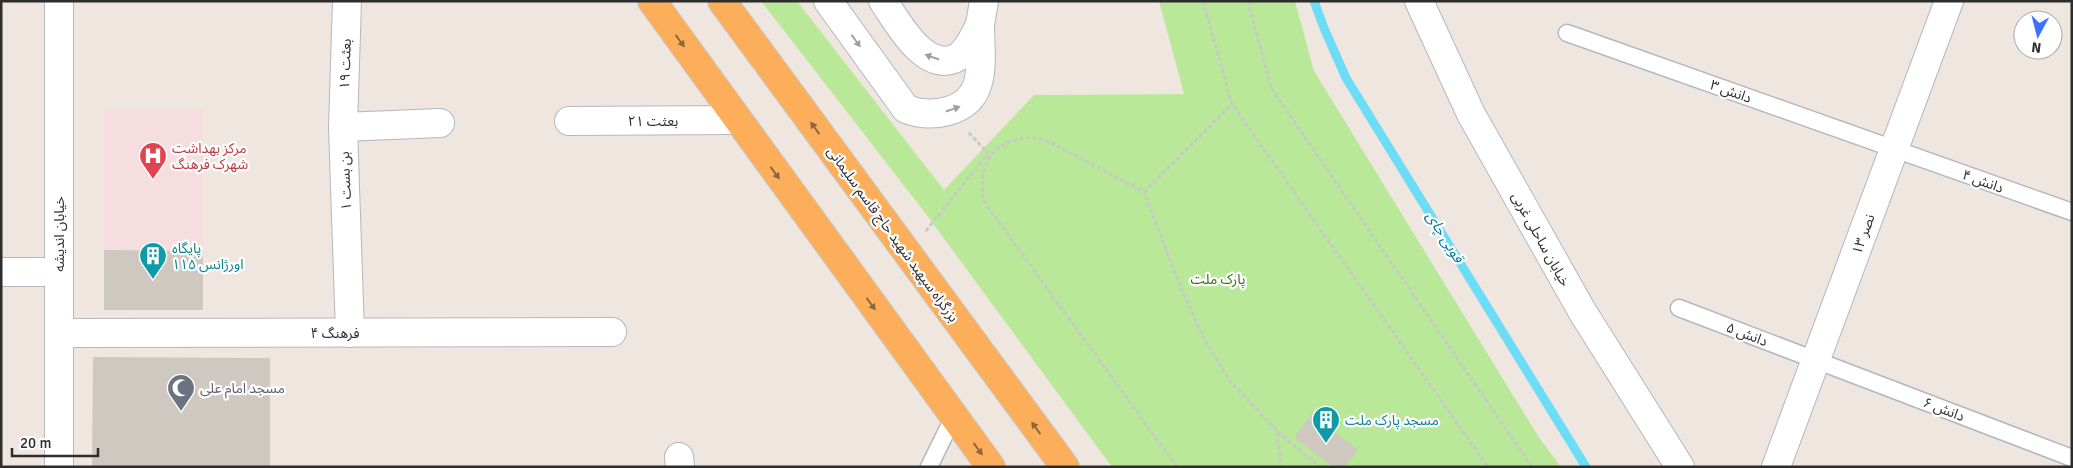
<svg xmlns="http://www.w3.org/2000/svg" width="2073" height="468" font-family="Signika,'Noto Sans Arabic',sans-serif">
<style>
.medical{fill:#f6dde0}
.green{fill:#bae899}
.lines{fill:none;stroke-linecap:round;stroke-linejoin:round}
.stream{stroke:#6ddcf6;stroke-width:9}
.building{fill:#cfc8c0}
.service-casing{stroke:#b3b7c1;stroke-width:19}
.minor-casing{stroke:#b3b7c1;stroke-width:30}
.tertiary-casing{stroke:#b3b7c1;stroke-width:30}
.secondary-casing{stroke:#b3b7c1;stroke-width:30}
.trunk-casing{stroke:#c8c8c8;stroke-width:30}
.path{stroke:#c8c8c8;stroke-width:3;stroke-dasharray:4 2.5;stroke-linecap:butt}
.service{stroke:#fff;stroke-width:16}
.minor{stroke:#fff;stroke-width:28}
.tertiary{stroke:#fff;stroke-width:28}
.secondary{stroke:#fff;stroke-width:28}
.trunk{stroke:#fcae5a;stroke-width:28}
.oneway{fill:#8a6741}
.oneway2{fill:#a0a0a0}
.labels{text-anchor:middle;stroke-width:4.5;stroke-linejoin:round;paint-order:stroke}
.street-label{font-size:14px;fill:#2d2d2d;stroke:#fff}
.health-label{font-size:14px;fill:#be3a42;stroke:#fff;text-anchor:start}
.culture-label{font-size:14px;fill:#0d838f;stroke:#fff;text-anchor:start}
.park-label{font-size:14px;fill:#307117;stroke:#fff}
.worship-label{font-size:14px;fill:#5b616d;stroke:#fff;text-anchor:start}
.water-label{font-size:15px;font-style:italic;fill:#057da9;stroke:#fff}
</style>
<rect width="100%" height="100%" fill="#efe7df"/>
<polygon class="medical" points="104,109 203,109 203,251 104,250"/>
<polygon class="green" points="761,1 797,1 944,190 1034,95 1184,94 1159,1 1295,1 1314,71 1538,436 1561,467 1112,467 926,214"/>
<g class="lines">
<polyline class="stream" points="1314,1 1324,28 1346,78 1586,467"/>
</g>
<g class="building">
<polygon points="104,250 203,251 203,310 104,310"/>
<polygon points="93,357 270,358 270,467 92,467"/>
<polygon points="1312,414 1358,450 1345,467 1333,467 1294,437"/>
</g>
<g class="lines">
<defs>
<g id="service">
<polyline points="1567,33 2072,212"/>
<polyline points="1679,308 2072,458"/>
<polyline points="929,467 954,416"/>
</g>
<g id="minor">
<polyline points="1419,1 1471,114 1582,311 1680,467"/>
<polyline points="980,25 984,1"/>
<polyline points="569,121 737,120"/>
<polyline points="343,127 347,1"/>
<polyline points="1,272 59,272"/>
<polyline points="59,333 612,332"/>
<polyline points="350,333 343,127 440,123"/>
<polyline points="679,457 680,467"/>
<polyline points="1776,467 1949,1"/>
</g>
<g id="tertiary">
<path d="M828,1l78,108c13,5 28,6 42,2 41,-11 32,-52 32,-86"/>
<path d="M883,1c14,20 40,70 71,58 13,-5 20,-23 26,-34"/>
</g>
<polyline id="secondary" points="59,1 59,467"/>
<g id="trunk">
<polyline points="652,1 991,467"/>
<polyline points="722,1 1065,467"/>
</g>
</defs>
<use href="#service" class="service-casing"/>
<use href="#minor" class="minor-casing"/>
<use href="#tertiary" class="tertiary-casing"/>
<use href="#secondary" class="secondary-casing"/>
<use href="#trunk" class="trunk-casing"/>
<g class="path">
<polyline points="1203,1 1232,104 1488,467"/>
<polyline points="1248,1 1271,88 1532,467"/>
<polyline points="1144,192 1232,104"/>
<polyline points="926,231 988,153 968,132"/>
<polyline points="1278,432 1320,467"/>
<path d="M1177,467l-192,-264c-12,-44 19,-75 63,-62l96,51 32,84 26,59 27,45 48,51 4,36"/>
</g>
<use href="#service" class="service"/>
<use href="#minor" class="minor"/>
<use href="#tertiary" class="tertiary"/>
<use href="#secondary" class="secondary"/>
<use href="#trunk" class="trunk"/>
</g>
<defs><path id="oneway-solid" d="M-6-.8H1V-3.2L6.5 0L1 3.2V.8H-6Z" transform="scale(1.25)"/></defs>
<g class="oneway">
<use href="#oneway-solid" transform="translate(680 41) rotate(54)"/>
<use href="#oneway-solid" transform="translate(815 128) rotate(-126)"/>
<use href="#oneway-solid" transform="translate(775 173) rotate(54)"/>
<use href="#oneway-solid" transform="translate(871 304) rotate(54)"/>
<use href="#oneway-solid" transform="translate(1036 428) rotate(-126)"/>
<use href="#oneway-solid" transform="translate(978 449) rotate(54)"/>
</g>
<g class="oneway2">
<use href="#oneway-solid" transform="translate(856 41) rotate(54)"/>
<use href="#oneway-solid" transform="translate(932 57) rotate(-161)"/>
<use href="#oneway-solid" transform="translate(953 109) rotate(-19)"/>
</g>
<defs>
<symbol id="hospital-pin" viewBox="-11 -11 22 30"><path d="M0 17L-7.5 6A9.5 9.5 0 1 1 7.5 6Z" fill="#e0444e" stroke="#fff"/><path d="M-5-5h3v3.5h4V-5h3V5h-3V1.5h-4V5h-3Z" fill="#fff"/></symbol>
<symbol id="building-pin" viewBox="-11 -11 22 30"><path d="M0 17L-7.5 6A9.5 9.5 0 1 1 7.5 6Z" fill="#0f9aa8" stroke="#fff"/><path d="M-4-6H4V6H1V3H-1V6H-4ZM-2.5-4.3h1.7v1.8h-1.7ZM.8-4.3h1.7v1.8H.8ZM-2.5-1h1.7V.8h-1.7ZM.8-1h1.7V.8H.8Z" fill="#fff"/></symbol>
<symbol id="mosque-pin" viewBox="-11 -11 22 30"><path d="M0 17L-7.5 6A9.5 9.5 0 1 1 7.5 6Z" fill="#6b7280" stroke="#fff"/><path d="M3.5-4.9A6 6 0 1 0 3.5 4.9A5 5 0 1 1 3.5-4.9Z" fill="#fff"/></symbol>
</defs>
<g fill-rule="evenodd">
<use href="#hospital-pin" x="137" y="140" width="32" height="43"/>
<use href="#building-pin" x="137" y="240" width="32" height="43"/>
<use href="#mosque-pin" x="165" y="372" width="32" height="43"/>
<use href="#building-pin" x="1310" y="404" width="32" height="43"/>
</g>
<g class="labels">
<g class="street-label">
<text transform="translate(345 64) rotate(-88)" y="5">بعثت ۱۹</text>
<text transform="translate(1731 91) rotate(20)" y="5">دانش ۳</text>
<text x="653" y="126">بعثت ۲۱</text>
<text transform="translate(345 181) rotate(-92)" y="5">بن بست ۱</text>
<text transform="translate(1983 181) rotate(20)" y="5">دانش ۴</text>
<text transform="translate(59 234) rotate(-90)" y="5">خیابان اندیشه</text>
<text transform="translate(893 234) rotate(54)" y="5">بزرگراه سپهبد شهید حاج قاسم سلیمانی</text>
<text transform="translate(1863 234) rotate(-70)" y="5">نصر ۱۳</text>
<text transform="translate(1541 239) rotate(61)" y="5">خیابان ساحلی غربی</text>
<text x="335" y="338">فرهنگ ۴</text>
<text transform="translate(1747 334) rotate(21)" y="5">دانش ۵</text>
<text transform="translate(1944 409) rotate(21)" y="5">دانش ۶</text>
</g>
<g class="health-label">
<text x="172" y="153">مرکز بهداشت<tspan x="172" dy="16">شهرک فرهنگ</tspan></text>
</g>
<g class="culture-label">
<text x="172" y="253">پایگاه<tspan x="172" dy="16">اورژانس ۱۱۵</tspan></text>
<text x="1345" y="425">مسجد پارک ملت</text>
</g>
<g class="park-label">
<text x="1218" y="284">پارک ملت</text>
</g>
<g class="worship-label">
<text x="200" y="393">مسجد امام علی</text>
</g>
<g class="water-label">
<text transform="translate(1445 237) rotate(58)" y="5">قوبی چای</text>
</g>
</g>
<rect width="2073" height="468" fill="none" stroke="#2d2d2d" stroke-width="5"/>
<g transform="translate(2038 35) rotate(187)"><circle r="24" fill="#ffffff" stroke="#ababab"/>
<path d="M0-4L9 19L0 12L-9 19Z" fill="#3c70ff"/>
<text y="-8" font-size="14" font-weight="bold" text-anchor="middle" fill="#2d2d2d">N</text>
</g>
<path d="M12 448v8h86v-8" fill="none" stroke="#2d2d2d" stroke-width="2.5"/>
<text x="20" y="448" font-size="15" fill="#2d2d2d" stroke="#ffffff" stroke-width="4" paint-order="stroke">20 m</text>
</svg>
